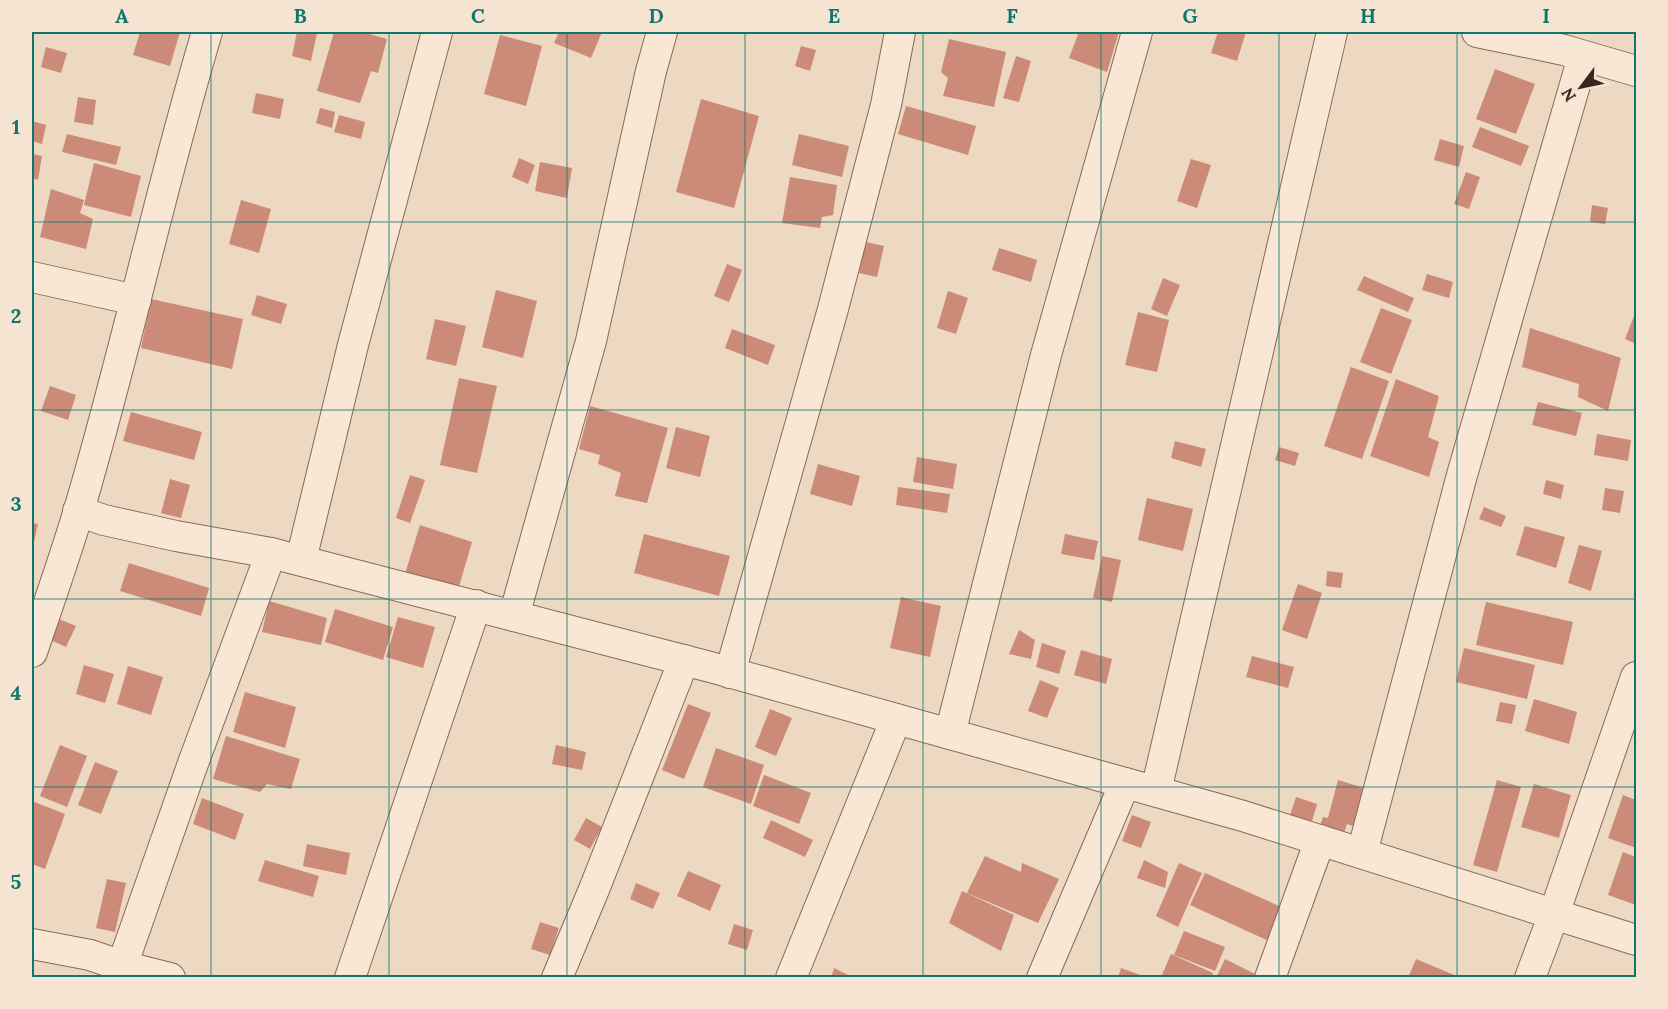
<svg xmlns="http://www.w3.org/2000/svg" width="1668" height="1009" font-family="Lora,serif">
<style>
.building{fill:#cb8b78}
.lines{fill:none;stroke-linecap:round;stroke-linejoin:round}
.minor-casing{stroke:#876959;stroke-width:32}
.minor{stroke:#f8e7d5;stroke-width:30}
.grid{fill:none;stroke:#0f766e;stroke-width:1.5;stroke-opacity:0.55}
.neatline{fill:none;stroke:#0f766e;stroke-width:2}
.grid-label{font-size:20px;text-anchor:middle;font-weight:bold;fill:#0f766e}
</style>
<rect width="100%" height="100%" fill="#edd8c2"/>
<g class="building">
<polygon points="140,32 180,32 170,66 133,55"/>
<polygon points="297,32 317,33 311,61 292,56"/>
<polygon points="334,32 362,32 387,39 378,73 371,71 360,103 317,91"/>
<polygon points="559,32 602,32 591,58 554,43"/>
<polygon points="1079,32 1119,32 1107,72 1069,58"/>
<polygon points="1218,32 1246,32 1237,61 1211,53"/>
<polygon points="500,35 542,46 526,106 484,94"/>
<polygon points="949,39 1006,52 994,107 943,96 948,78 941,72"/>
<polygon points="801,46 816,50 810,71 795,66"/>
<polygon points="46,47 67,53 61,73 41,67"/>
<polygon points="1016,56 1031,61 1019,102 1003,98"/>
<polygon points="1495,69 1535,84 1516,134 1476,119"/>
<polygon points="256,93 284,99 280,119 252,113"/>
<polygon points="78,97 96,100 93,125 74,122"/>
<polygon points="701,99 759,116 734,208 676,192"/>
<polygon points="906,106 976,126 968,155 898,134"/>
<polygon points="320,108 335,112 332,128 316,123"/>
<polygon points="339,115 365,122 361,139 334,132"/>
<polygon points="32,121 46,125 42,144 32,141"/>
<polygon points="1480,127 1529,146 1521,166 1472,147"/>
<polygon points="67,134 121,147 116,165 62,152"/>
<polygon points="799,134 849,146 842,177 792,165"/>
<polygon points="1440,139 1464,146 1459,167 1434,160"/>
<polygon points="32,154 42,156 38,180 32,178"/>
<polygon points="519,158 535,165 528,184 512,177"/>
<polygon points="1191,159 1211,165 1197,208 1177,201"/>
<polygon points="540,162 572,168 567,198 535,191"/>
<polygon points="94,163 141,176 131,217 84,205"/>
<polygon points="1466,172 1480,177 1469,209 1454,204"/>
<polygon points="790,177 837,185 833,215 822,217 820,228 782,223"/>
<polygon points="51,189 84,200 80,213 93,219 86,249 40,237"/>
<polygon points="241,200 271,209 259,253 229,244"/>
<polygon points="1592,205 1608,208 1605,224 1590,222"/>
<polygon points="866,242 884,246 877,277 859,273"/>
<polygon points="999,248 1037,260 1031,282 992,270"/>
<polygon points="727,264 742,270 729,302 714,296"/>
<polygon points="1427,274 1453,282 1449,298 1422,290"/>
<polygon points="1364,276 1414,298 1408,312 1357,290"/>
<polygon points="1163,278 1180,285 1167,316 1151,309"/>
<polygon points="496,290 537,301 523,358 482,347"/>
<polygon points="948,291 968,298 956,334 937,328"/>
<polygon points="257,295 287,304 281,324 251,315"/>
<polygon points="151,299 243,319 232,369 141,348"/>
<polygon points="1381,308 1412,320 1391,374 1360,362"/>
<polygon points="1636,311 1636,344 1625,339"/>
<polygon points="1138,312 1169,320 1157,372 1125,365"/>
<polygon points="435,319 466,326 456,366 426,359"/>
<polygon points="1530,328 1621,358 1608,411 1578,397 1579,384 1522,367"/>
<polygon points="732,329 775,345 768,365 725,348"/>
<polygon points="1351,367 1389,381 1362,459 1324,446"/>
<polygon points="459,378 497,386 477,473 440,465"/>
<polygon points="1396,379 1439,396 1428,437 1439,442 1429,477 1370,456"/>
<polygon points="50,386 76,395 68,420 41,411"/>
<polygon points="1538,402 1582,413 1576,436 1532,425"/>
<polygon points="590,406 668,428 647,503 615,496 621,473 598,464 600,455 579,449"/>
<polygon points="131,412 202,432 194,460 123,441"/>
<polygon points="676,427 710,436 700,477 666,468"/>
<polygon points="1597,434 1631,440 1628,461 1594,455"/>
<polygon points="1175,441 1206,449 1201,467 1171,458"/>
<polygon points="1279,447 1299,453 1295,466 1275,460"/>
<polygon points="917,457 957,464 953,489 913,482"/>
<polygon points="818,464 860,476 852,506 810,494"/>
<polygon points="410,475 425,480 410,523 396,518"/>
<polygon points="170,479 190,485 181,518 161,513"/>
<polygon points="1546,480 1564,485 1561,499 1543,494"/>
<polygon points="898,487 950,494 947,513 896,505"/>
<polygon points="1605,488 1624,491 1620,513 1602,510"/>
<polygon points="1147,498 1193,509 1183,551 1138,540"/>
<polygon points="1484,507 1506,516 1501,527 1479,519"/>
<polygon points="32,523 38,524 32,551"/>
<polygon points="420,525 472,542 458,590 405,574"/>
<polygon points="1525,526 1565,537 1556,568 1516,555"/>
<polygon points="644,534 730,556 719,596 634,573"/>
<polygon points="1065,534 1098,541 1094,560 1061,554"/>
<polygon points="1579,545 1602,551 1591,591 1568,583"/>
<polygon points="1102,556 1121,560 1112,602 1093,598"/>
<polygon points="129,563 209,588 201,616 120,591"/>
<polygon points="1327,571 1343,573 1341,588 1326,586"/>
<polygon points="1298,584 1322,593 1307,639 1282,630"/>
<polygon points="901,597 941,606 930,657 890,648"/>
<polygon points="269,601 327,618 321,645 262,632"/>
<polygon points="1486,602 1573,622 1563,665 1476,645"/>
<polygon points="335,609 393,627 383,660 325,642"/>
<polygon points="54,617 76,626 66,647 44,637"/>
<polygon points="398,617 435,627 423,668 386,657"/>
<polygon points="1019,630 1035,640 1031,659 1009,654"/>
<polygon points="1042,643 1066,651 1059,674 1036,667"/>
<polygon points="1464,648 1535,665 1527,699 1456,682"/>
<polygon points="1081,650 1112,659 1106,684 1074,675"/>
<polygon points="1252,656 1294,667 1288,688 1246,677"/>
<polygon points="84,665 114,674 105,703 76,694"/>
<polygon points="128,666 163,677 151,715 117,704"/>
<polygon points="1040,680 1059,688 1047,718 1028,711"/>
<polygon points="245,692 296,707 285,748 233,732"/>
<polygon points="1534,699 1577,712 1569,744 1525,731"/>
<polygon points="1500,702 1516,705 1512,724 1496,721"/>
<polygon points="688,704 711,713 684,779 662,770"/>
<polygon points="770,709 792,718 776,756 755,747"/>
<polygon points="226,736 300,759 291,789 267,784 260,792 213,779"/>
<polygon points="60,745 87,756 67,807 40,796"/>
<polygon points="556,745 586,752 582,770 552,764"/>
<polygon points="716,748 764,765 751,804 703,787"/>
<polygon points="95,762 118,771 101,814 78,805"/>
<polygon points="764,775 811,793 799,824 753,806"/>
<polygon points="1338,780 1364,788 1353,826 1347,824 1341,842 1317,835 1323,817 1328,818"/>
<polygon points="1497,780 1521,787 1497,872 1473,865"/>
<polygon points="1534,784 1571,795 1559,838 1521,827"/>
<polygon points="1623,795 1636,800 1636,848 1608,838"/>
<polygon points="1296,797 1317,804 1310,828 1288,821"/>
<polygon points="202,798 244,814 235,840 193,824"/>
<polygon points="32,801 65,814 45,869 32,864"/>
<polygon points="1132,815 1151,822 1141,848 1122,841"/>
<polygon points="586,818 602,827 590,849 574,840"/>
<polygon points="771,820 813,840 805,857 763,838"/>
<polygon points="307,844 350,853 346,875 303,866"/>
<polygon points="1623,852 1636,857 1636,905 1608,895"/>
<polygon points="985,856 1021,872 1022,863 1059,879 1038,923 967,893"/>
<polygon points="265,860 319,876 313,897 258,881"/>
<polygon points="1144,860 1168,872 1165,888 1137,878"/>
<polygon points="1179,863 1202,873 1178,927 1156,916"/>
<polygon points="688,871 721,885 710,911 677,896"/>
<polygon points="1205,873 1288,910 1273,943 1190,905"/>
<polygon points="107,879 126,883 115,932 96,928"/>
<polygon points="636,883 660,893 653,909 630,899"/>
<polygon points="962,891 1014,915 1001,951 949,923"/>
<polygon points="540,922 559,928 550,955 531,949"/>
<polygon points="734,924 753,930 747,950 728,944"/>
<polygon points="1184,931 1225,947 1215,971 1174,955"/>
<polygon points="1171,954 1213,973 1211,978 1169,978 1162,975"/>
<polygon points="1225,959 1263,978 1216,978"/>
<polygon points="1416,959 1459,977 1459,978 1408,978"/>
<polygon points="834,968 854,978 831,978"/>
<polygon points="1121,968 1146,977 1146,978 1118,978"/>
</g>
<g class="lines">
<defs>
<g id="minor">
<polyline points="1477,32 1564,50 1636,71"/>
<polyline points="32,277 136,300"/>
<polyline points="78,511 104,520 176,536 271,553 714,668 1243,816 1636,940"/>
<polyline points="301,560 353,345 437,32"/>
<polyline points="514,616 591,341 651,71 662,32"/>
<path d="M32,652c16,-47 33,-95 47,-142 47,-159 81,-321 128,-478"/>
<polyline points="730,673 833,309 886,105 900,32"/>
<polyline points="950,734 1046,355 1137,32"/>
<polyline points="1156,791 1332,32"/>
<polyline points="1362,853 1462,475 1583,57"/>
<polyline points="32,944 90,955 122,966 170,978"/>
<polyline points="122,966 192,766 271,553"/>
<polyline points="350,978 476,605"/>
<polyline points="557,978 595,887 684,660"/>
<polyline points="791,978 896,719"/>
<polyline points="1042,978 1125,783"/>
<polyline points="1270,978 1320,840"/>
<polyline points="1530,978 1554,914 1636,677"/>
</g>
</defs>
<use href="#minor" class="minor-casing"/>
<use href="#minor" class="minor"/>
</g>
<path class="grid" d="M211,32v946M389,32v946M567,32v946M745,32v946M923,32v946M1101,32v946M1279,32v946M1457,32v946M32,222h1604M32,410h1604M32,599h1604M32,787h1604"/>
<rect width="1668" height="1009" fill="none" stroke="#f5e4d2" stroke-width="66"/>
<g transform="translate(1581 87) rotate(238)" stroke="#f5e4d2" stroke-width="4.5" paint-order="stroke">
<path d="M0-4.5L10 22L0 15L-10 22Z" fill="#37251e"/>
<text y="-9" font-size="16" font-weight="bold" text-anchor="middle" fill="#37251e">N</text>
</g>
<rect x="33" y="33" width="1602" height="943" class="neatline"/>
<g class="grid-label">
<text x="122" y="23">A</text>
<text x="300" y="23">B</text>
<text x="478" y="23">C</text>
<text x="656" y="23">D</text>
<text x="834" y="23">E</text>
<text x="1012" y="23">F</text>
<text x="1190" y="23">G</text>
<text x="1368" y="23">H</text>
<text x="1546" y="23">I</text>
<text x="16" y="134">1</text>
<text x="16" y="323">2</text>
<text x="16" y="511">3</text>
<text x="16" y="700">4</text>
<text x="16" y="889">5</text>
</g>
</svg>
